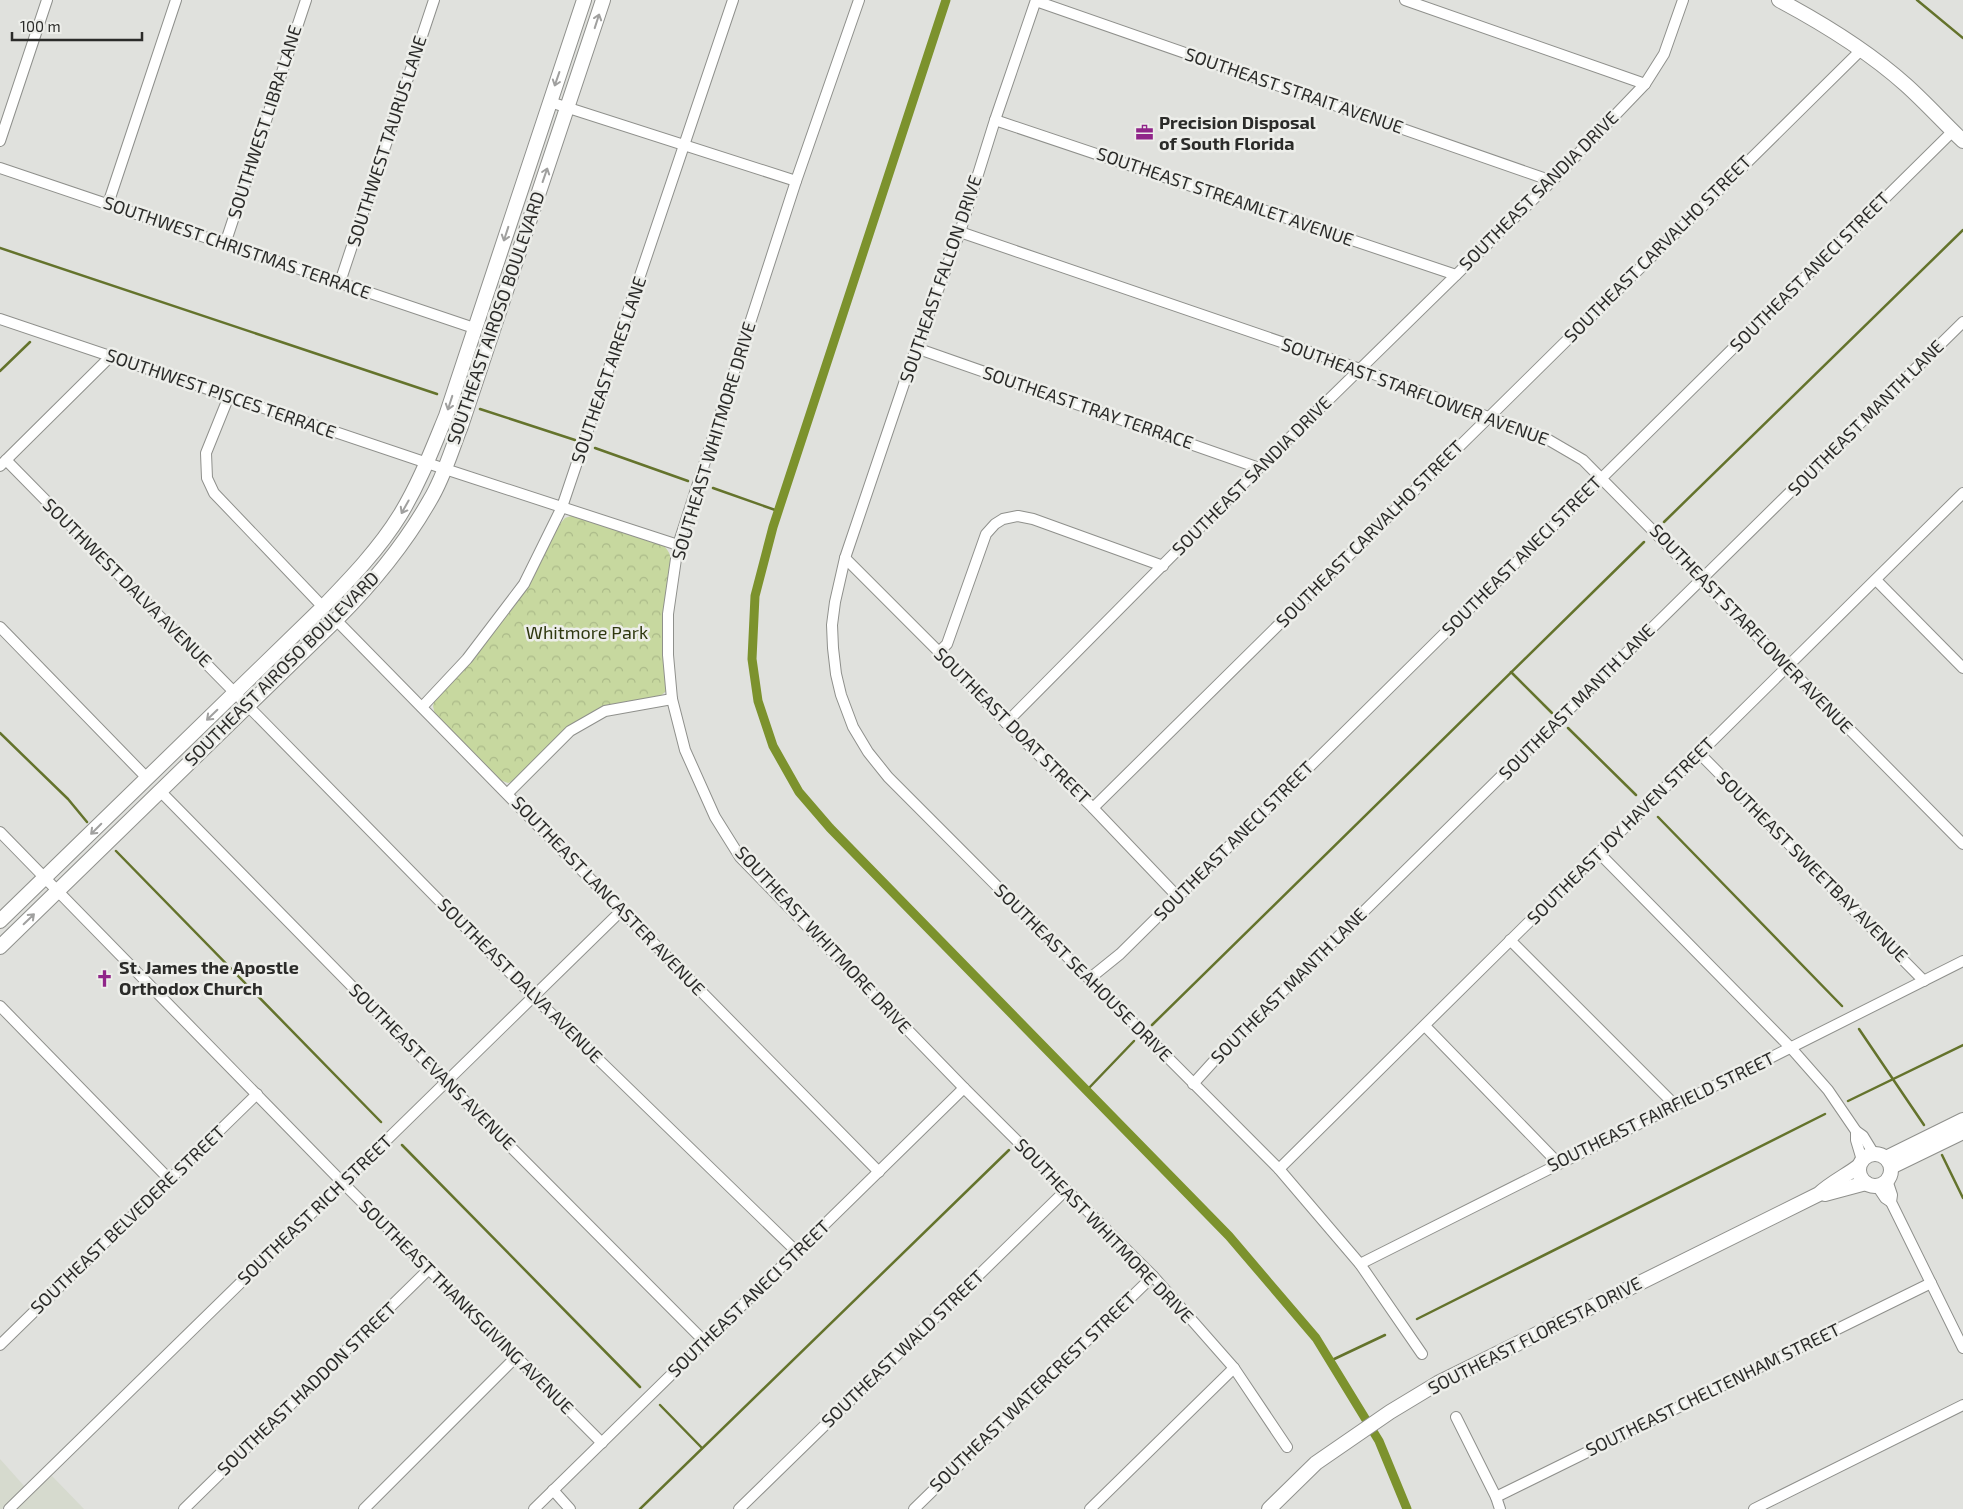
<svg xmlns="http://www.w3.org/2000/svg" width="1963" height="1509" font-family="'Exo 2',sans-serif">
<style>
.built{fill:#d6dace}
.park{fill:url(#park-crowns)}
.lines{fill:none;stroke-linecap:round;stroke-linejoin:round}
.stream{stroke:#64732c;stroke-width:2.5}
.canal{stroke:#7c922d;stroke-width:9}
.street-casing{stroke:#8f908c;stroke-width:12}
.secondary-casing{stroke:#8f908c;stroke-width:16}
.street{stroke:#fff;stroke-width:10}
.secondary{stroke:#fff;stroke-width:14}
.oneway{stroke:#a0a09f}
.labels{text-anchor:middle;stroke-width:5;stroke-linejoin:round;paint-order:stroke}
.street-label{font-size:18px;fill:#2b2b29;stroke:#edeeea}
.poi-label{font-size:18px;font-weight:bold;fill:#2b2b29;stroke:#edeeea;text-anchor:start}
.park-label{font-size:18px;fill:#2f380f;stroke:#edeeea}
</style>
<defs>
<pattern id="park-crowns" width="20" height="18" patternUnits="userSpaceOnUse" patternTransform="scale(1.25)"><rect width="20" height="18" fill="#c7d89f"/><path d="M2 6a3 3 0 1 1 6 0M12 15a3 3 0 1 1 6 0" fill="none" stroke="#abba89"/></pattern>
</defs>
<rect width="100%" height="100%" fill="#e0e1dd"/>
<g class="built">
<polygon points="0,1459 25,1487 2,1509 0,1509"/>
<polygon points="52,1476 84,1509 15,1509 35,1490"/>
</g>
<path class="park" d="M574,515l90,31c6,6 7,11 8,20l-9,59 3,66c-10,12 -32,9 -47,12 -7,1 -13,4 -20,6l-86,72 -5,2 -8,-3 -65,-65 -2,-9 2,-7 79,-92 46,-83 5,-6z"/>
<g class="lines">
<g class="stream">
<polyline points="1917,0 1963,38"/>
<polyline points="0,248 437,394"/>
<polyline points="0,371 30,342"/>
<polyline points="480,409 575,440"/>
<polyline points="595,448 688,481"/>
<polyline points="713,488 778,511"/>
<polyline points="1664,522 1963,230"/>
<polyline points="1511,672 1552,713"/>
<polyline points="1568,728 1636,795"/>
<polyline points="0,733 68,799 87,822"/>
<polyline points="1658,817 1842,1006"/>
<polyline points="116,851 381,1122"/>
<polyline points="1152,1025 1644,542"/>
<polyline points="1859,1029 1924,1125"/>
<polyline points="1087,1090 1134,1041"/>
<polyline points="1848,1101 1963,1045"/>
<polyline points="402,1145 640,1387"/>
<polyline points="1942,1155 1963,1198"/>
<polyline points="1417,1319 1825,1114"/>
<polyline points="1330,1361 1385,1335"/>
<polyline points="660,1405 702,1448"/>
<polyline points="640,1509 1009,1150"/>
</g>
<polyline class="canal" points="946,0 773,527 755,596 752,659 758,701 773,746 799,792 830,828 1229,1236 1316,1338 1379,1441 1407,1509"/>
<defs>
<g id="street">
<polyline points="859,0 796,181 678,545 668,614 668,655 672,699 685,750 715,817 740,857 964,1088 1153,1276 1234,1368 1287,1447"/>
<polyline points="1036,0 995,120 960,232 916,348 845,558 835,602 832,625 833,648 836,674 841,695 853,727 868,752 888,777 1279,1169 1360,1264 1422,1354"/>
<polyline points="1405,0 1645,84"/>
<polyline points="1036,1 1552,181"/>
<polyline points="550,102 796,181"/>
<polyline points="995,120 1456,275"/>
<polyline points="0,141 47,0"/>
<polyline points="0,168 474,328"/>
<polyline points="108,204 176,0"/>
<polyline points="960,232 1360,369 1547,439 1583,460 1963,844"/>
<polyline points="225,244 306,0"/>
<polyline points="340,282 434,0"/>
<polyline points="0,319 442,468 678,545"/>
<polyline points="916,348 1259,468"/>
<polyline points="229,396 206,453 207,478 214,493 323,607"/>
<polyline points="6,460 533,996 797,1252"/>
<polyline points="0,466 110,357"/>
<polyline points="845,558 939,652 1006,723 1093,808 1177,896"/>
<polyline points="1876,580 1963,668"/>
<path d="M336,620c181,184 361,369 543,552"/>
<polyline points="0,627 147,778"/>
<polyline points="939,652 947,644 986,534 995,524 1003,519 1018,516 1033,519 1163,566"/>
<polyline points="422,707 467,659 524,584 562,507 733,0"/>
<polyline points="1006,723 1259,468 1552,181 1645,84 1664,54 1683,0"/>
<polyline points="1700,754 1924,981"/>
<polyline points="160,791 445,1081 705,1342"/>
<polyline points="508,793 570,731 605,711 672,699"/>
<polyline points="1093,808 1861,50"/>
<polyline points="0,832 343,1183 602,1443"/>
<polyline points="1599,853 1791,1048 1828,1090 1856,1131 1863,1136 1874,1154"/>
<polyline points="1510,940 1675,1105"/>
<polyline points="1089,979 1120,954 1953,131"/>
<polyline points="0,1006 169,1179"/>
<polyline points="1425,1026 1558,1163"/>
<polyline points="1193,1084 1222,1052 1290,984 1963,322"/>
<polyline points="1856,1131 1856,1140 1862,1160"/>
<polyline points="1279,1169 1963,493"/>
<polyline points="1887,1180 1892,1195 1891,1202 1963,1348"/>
<polyline points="1877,1186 1885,1198 1891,1202"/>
<polyline points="1360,1264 1963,961"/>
<polyline points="0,1345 257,1094"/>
<polyline points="1456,1417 1496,1497 1500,1509"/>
<polyline points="553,1490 570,1509"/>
<polyline points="1496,1497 1931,1283"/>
<polyline points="9,1509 621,911"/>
<polyline points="184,1509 429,1269"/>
<polyline points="364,1509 516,1357"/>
<polyline points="534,1509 964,1088"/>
<polyline points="739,1509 1066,1190"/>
<polyline points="914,1509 1153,1276"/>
<polyline points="1090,1509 1234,1368"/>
<polyline points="1754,1509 1963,1405"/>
</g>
<g id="secondary">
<path d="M1779,0c45,24 89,51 127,85 20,18 38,38 57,56"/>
<path d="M0,921l323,-314c28,-29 56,-58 77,-92 19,-31 32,-65 46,-99l138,-416"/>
<path d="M0,947l336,-327c36,-36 69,-76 94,-120 14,-23 21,-49 31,-74l142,-426"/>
<circle cx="1875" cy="1170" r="16"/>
<polyline points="1886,1158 1963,1120"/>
<polyline points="1891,1167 1963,1132"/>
<polyline points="1825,1194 1866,1183"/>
<path d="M1269,1509l47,-46 74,-51 48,-29 381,-189c10,-10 28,-19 40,-28"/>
</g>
</defs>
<use href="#street" class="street-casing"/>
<use href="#secondary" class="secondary-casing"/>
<use href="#street" class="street"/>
<use href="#secondary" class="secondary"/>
</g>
<defs><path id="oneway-shaft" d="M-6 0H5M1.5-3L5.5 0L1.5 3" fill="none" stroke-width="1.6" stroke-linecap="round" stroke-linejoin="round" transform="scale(1.25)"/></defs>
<g class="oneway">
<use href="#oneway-shaft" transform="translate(597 21) rotate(-72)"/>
<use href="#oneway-shaft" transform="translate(557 79) rotate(109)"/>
<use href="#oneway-shaft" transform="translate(545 175) rotate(-71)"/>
<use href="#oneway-shaft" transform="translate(506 234) rotate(108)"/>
<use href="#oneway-shaft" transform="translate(450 403) rotate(108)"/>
<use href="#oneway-shaft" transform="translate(405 507) rotate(119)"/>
<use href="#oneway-shaft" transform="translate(212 715) rotate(136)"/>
<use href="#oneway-shaft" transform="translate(96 829) rotate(135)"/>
<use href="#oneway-shaft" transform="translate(29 919) rotate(-44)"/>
</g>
<defs>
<symbol id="office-bare" viewBox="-9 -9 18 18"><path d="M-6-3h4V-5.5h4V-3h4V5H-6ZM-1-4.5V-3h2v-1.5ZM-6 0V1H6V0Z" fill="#902589" stroke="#edeeea" stroke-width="2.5" paint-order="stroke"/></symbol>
<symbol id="church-bare" viewBox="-9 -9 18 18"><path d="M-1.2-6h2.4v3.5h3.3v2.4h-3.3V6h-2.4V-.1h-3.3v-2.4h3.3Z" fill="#902589" stroke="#edeeea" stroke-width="2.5" paint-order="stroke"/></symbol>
</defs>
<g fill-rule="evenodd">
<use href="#office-bare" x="1132" y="120" width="25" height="25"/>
<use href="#church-bare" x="92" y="966" width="25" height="25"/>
</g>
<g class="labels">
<g class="street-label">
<text transform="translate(1294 91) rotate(19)" y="6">SOUTHEAST STRAIT AVENUE</text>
<text transform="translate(265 122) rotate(-72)" y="6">SOUTHWEST LIBRA LANE</text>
<text transform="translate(387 141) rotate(-72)" y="6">SOUTHWEST TAURUS LANE</text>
<text transform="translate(1539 191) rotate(-45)" y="6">SOUTHEAST SANDIA DRIVE</text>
<text transform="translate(1225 197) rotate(19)" y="6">SOUTHEAST STREAMLET AVENUE</text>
<text transform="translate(237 248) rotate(19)" y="6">SOUTHWEST CHRISTMAS TERRACE</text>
<text transform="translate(1658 249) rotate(-45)" y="6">SOUTHEAST CARVALHO STREET</text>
<text transform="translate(1810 272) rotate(-45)" y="6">SOUTHEAST ANECI STREET</text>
<text transform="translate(941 279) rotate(-71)" y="6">SOUTHEAST FALLON DRIVE</text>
<text transform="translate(496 318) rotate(-71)" y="6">SOUTHEAST AIROSO BOULEVARD</text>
<text transform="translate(609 370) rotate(-71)" y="6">SOUTHEAST AIRES LANE</text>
<text transform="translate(1415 392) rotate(20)" y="6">SOUTHEAST STARFLOWER AVENUE</text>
<text transform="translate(221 394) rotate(19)" y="6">SOUTHWEST PISCES TERRACE</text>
<text transform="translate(1088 408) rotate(19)" y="6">SOUTHEAST TRAY TERRACE</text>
<text transform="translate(1866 418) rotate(-45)" y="6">SOUTHEAST MANTH LANE</text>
<text transform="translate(714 441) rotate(-73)" y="6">SOUTHEAST WHITMORE DRIVE</text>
<text transform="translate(1252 476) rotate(-45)" y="6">SOUTHEAST SANDIA DRIVE</text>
<text transform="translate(1370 534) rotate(-45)" y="6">SOUTHEAST CARVALHO STREET</text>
<text transform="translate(1522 556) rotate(-45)" y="6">SOUTHEAST ANECI STREET</text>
<text transform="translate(127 583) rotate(45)" y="6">SOUTHWEST DALVA AVENUE</text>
<text transform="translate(1751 629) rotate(46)" y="6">SOUTHEAST STARFLOWER AVENUE</text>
<text transform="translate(282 669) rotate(-45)" y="6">SOUTHEAST AIROSO BOULEVARD</text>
<text transform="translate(1577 702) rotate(-45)" y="6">SOUTHEAST MANTH LANE</text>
<text transform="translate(1012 726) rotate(45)" y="6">SOUTHEAST DOAT STREET</text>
<text transform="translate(1621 831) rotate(-45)" y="6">SOUTHEAST JOY HAVEN STREET</text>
<text transform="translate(1234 841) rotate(-45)" y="6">SOUTHEAST ANECI STREET</text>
<text transform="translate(1812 867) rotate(45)" y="6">SOUTHEAST SWEETBAY AVENUE</text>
<text transform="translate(608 896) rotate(46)" y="6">SOUTHEAST LANCASTER AVENUE</text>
<text transform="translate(823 940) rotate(47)" y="6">SOUTHEAST WHITMORE DRIVE</text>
<text transform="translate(1083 973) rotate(45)" y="6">SOUTHEAST SEAHOUSE DRIVE</text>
<text transform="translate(520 981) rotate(45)" y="6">SOUTHEAST DALVA AVENUE</text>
<text transform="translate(1289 986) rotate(-45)" y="6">SOUTHEAST MANTH LANE</text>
<text transform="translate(432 1067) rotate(45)" y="6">SOUTHEAST EVANS AVENUE</text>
<text transform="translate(1661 1112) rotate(-26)" y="6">SOUTHEAST FAIRFIELD STREET</text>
<text transform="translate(315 1210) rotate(-44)" y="6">SOUTHEAST RICH STREET</text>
<text transform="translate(128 1220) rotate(-44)" y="6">SOUTHEAST BELVEDERE STREET</text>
<text transform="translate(1104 1231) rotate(46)" y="6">SOUTHEAST WHITMORE DRIVE</text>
<text transform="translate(749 1299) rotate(-44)" y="6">SOUTHEAST ANECI STREET</text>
<text transform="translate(466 1307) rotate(45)" y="6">SOUTHEAST THANKSGIVING AVENUE</text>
<text transform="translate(1535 1336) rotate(-27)" y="6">SOUTHEAST FLORESTA DRIVE</text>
<text transform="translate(903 1349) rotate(-44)" y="6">SOUTHEAST WALD STREET</text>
<text transform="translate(307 1389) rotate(-44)" y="6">SOUTHEAST HADDON STREET</text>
<text transform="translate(1713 1390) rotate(-26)" y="6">SOUTHEAST CHELTENHAM STREET</text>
<text transform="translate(1033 1392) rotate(-44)" y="6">SOUTHEAST WATERCREST STREET</text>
</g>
<g class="poi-label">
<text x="1159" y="129">Precision Disposal<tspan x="1159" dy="21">of South Florida</tspan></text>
<text x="119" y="974">St. James the Apostle<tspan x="119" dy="21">Orthodox Church</tspan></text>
</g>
<g class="park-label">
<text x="587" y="639">Whitmore Park</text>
</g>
</g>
<path d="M12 32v8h130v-8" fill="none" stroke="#2b2b29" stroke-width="2.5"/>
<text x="20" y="32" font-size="15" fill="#2b2b29" stroke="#edeeea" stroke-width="4" paint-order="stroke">100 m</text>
</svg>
